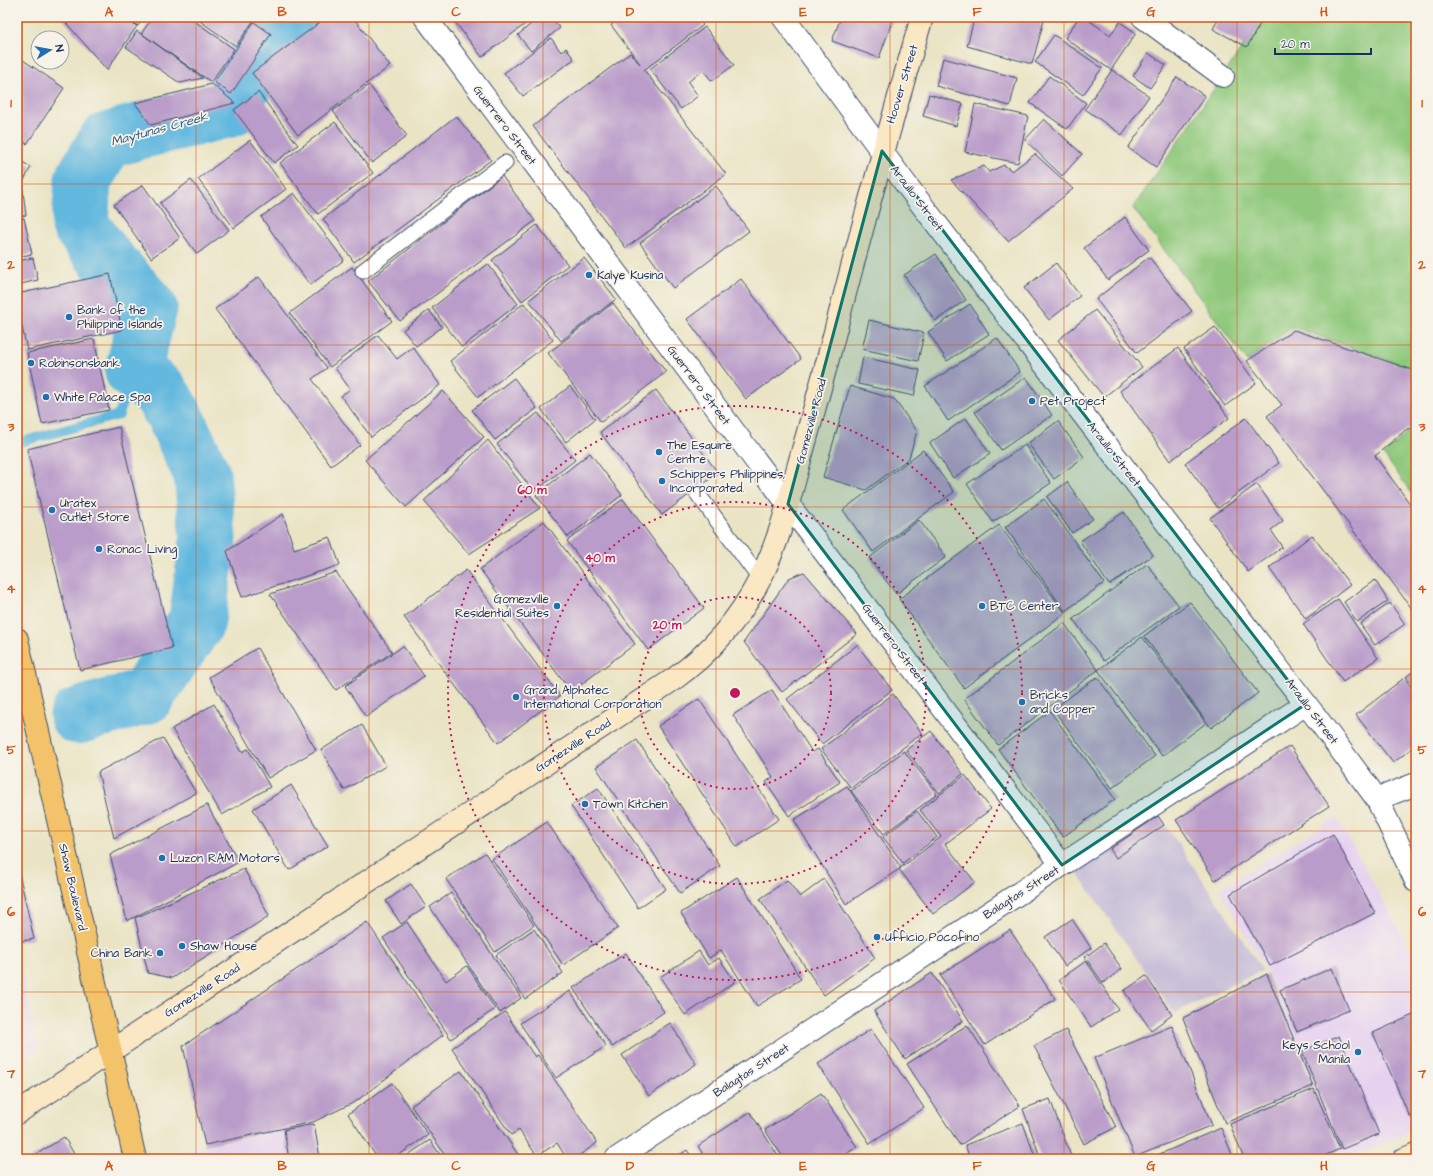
<svg xmlns="http://www.w3.org/2000/svg" width="1433" height="1176" font-family="'Architects Daughter',sans-serif">
<style>
.built{fill:#e6d2f0}
.industrial{fill:#c8bfd8}
.green{fill:#90c97d;stroke:#567c6e}
.lines{fill:none;stroke-linecap:round;stroke-linejoin:round}
.stream{stroke:#62b8df;stroke-width:10}
.river{stroke:#62b8df;stroke-width:57}
.building{fill:#b99cc9}
.service-casing{stroke:#3a4a6d;stroke-width:17}
.minor-casing{stroke:#3a4a6d;stroke-width:24}
.secondary-casing{stroke:#3a4a6d;stroke-width:24}
.primary-casing{stroke:#3a4a6d;stroke-width:24}
.service{stroke:#fff;stroke-width:15}
.minor{stroke:#fff;stroke-width:22}
.secondary{stroke:#fae7c3;stroke-width:22}
.primary{stroke:#f2c36a;stroke-width:22}
.marked{fill:#0f766e;fill-opacity:0.2;stroke:#0f766e;stroke-width:3;stroke-linejoin:round}
.grid{fill:none;stroke:#d45514;stroke-width:1;stroke-opacity:0.55}
.ring{fill:none;stroke:#c2185b;stroke-width:2;stroke-dasharray:2 4}
.poi-dot{fill:#1f6fb2;stroke:#f7f3e8;stroke-width:1.5}
.labels{text-anchor:middle;stroke-width:3.5;stroke-linejoin:round;paint-order:stroke}
.street-label{font-size:12px;fill:#1b2f5e;stroke:#f7f3e8}
.poi-label{font-size:12px;fill:#1b2f5e;stroke:#f7f3e8;text-anchor:start}
.water-label{font-size:13px;font-style:italic;fill:#305885;stroke:#f7f3e8}
.centre{fill:#c2185b;stroke:#f7f3e8;stroke-width:2}
.ring-label{font-size:12px;text-anchor:middle;font-weight:bold;fill:#c2185b;stroke:#f7f3e8;stroke-width:3.5;stroke-linejoin:round;paint-order:stroke}
.neatline{fill:none;stroke:#d45514;stroke-width:1.5}
.grid-label{font-size:13px;text-anchor:middle;font-weight:bold;fill:#d45514}
</style>
<rect width="100%" height="100%" fill="#f7f3e8"/>
<filter id="ink" filterUnits="userSpaceOnUse"><feTurbulence type="fractalNoise" baseFrequency=".025" numOctaves="2"/><feDisplacementMap in="SourceGraphic" scale="8" xChannelSelector="R" yChannelSelector="G"/><feConvolveMatrix kernelMatrix="1 2 1 2 8 2 1 2 1" color-interpolation-filters="sRGB"/></filter>
<filter id="wash" filterUnits="userSpaceOnUse"><feTurbulence type="fractalNoise" baseFrequency=".012" numOctaves="4" result="noise"/><feDisplacementMap in="SourceGraphic" scale="16" xChannelSelector="R" yChannelSelector="G"/><feGaussianBlur stdDeviation="0.9" result="paint"/><feColorMatrix in="noise" values="0 0 0 0 0 0 0 0 0 0 0 0 0 0 0 0 0 1.4 0 .05"/><feComposite in="paint" operator="in"/></filter>
<g filter="url(#wash)">
<rect width="100%" height="100%" fill="#eae4c5"/>
<g class="built">
<polygon points="1337,817 1416,961 1416,1129 1347,1159 1345,1159 1269,975 1219,889"/>
<polygon points="17,951 38,1048 17,1062"/>
<polygon points="315,1123 323,1159 171,1159 170,1154"/>
</g>
<polygon class="industrial" points="1158,814 1263,970 1174,1013 1076,871"/>
<g class="green">
<polygon points="1263,17 1416,17 1416,370 1293,327 1247,361 1133,208"/>
<polygon points="1406,433 1416,433 1416,499 1384,455"/>
</g>
<g class="lines">
<polyline class="stream" points="17,443 119,415 133,371"/>
<path class="river" d="M78,716l68,-20 51,-75 11,-83 -6,-64 -29,-61 -13,-21 -27,-21 16,-63 -44,-50 -25,-33 3,-45 23,-39 37,-11 87,-21c17,-32 38,-61 57,-92"/>
</g>
<g id="blocks">
<g class="building">
<polygon points="61,17 122,17 137,26 107,70"/>
<polygon points="125,17 144,17 138,26"/>
<polygon points="153,17 189,17 234,49 211,82 142,34 203,78 180,83 126,47 137,31 141,34"/>
<polygon points="194,17 256,17 236,46"/>
<polygon points="327,17 353,17 390,66 298,135 252,73"/>
<polygon points="451,17 524,17 528,22 482,57"/>
<polygon points="539,17 551,17 560,28 531,51 518,35"/>
<polygon points="622,17 697,17 703,25 644,70 726,174 626,248 533,126 630,53 640,64 611,25"/>
<polygon points="841,17 894,17 879,58 832,41"/>
<polygon points="951,17 1045,17 1032,64 967,46 973,23"/>
<polygon points="1079,17 1084,17 1110,35 1120,22 1136,33 1111,70 1065,38"/>
<polygon points="1219,17 1264,17 1247,47 1213,29"/>
<polygon points="254,22 271,34 231,94 214,82"/>
<polygon points="705,27 734,65 712,81 703,70 688,82 698,96 681,109 650,69"/>
<polygon points="1054,35 1102,68 1083,95 1035,62"/>
<polygon points="551,38 561,52 566,48 574,59 523,96 504,73"/>
<polygon points="1148,53 1166,65 1150,88 1133,76"/>
<polygon points="20,58 64,88 27,144 17,137 17,63"/>
<polygon points="943,58 1017,78 1010,106 936,86"/>
<polygon points="1112,70 1149,96 1122,135 1085,109"/>
<polygon points="1049,76 1086,103 1067,129 1030,103"/>
<polygon points="1177,77 1205,96 1156,167 1128,148"/>
<polygon points="212,84 235,103 151,125 135,103"/>
<polygon points="369,85 407,136 372,163 333,111"/>
<polygon points="258,92 298,145 274,163 234,110"/>
<polygon points="929,94 963,104 956,126 923,116"/>
<polygon points="975,104 1028,116 1018,163 965,152"/>
<polygon points="456,116 491,160 354,262 323,219"/>
<polygon points="1044,119 1082,154 1062,176 1025,140"/>
<polygon points="335,122 373,173 318,214 280,163"/>
<polygon points="250,140 286,189 234,228 198,179"/>
<polygon points="1035,154 1073,189 1008,241 951,180 984,166 989,172 1004,165 1012,171"/>
<polygon points="17,159 31,167 22,184 26,215 17,217"/>
<polygon points="502,176 535,221 400,321 368,281"/>
<polygon points="191,180 229,230 197,254 160,203"/>
<polygon points="143,185 180,238 151,258 114,205"/>
<polygon points="716,186 749,231 673,288 640,243"/>
<polygon points="294,193 344,260 310,285 261,217"/>
<polygon points="1125,217 1149,250 1108,280 1084,248"/>
<polygon points="24,218 32,254 17,257 17,220"/>
<polygon points="537,225 568,265 522,301 492,260"/>
<polygon points="936,254 966,300 935,321 904,275"/>
<polygon points="1149,257 1192,311 1137,353 1096,299"/>
<polygon points="33,258 38,280 17,285 17,261"/>
<polygon points="584,258 616,299 561,341 529,300"/>
<polygon points="1056,263 1080,296 1049,320 1024,288"/>
<polygon points="488,264 518,304 462,347 432,308"/>
<polygon points="352,267 392,321 330,367 290,313"/>
<polygon points="110,274 122,330 27,350 17,304 17,294"/>
<polygon points="259,277 327,368 312,379 360,445 331,466 215,309"/>
<polygon points="741,279 801,359 746,399 687,319"/>
<polygon points="524,303 553,340 478,397 450,361"/>
<polygon points="613,303 666,372 601,422 548,353"/>
<polygon points="970,304 989,334 947,361 928,332"/>
<polygon points="429,310 442,327 416,346 403,330"/>
<polygon points="1095,310 1142,367 1104,397 1058,340"/>
<polygon points="869,320 924,333 918,361 862,349"/>
<polygon points="1215,327 1256,383 1225,406 1184,349"/>
<polygon points="1294,330 1416,371 1416,428 1407,429 1375,456 1416,512 1416,614 1267,416 1282,405 1247,361"/>
<polygon points="378,335 397,359 413,347 440,385 371,437 341,396 350,389 335,368"/>
<polygon points="997,338 1020,372 948,421 925,386"/>
<polygon points="94,339 109,410 42,424 27,353"/>
<polygon points="1178,348 1229,418 1170,461 1120,391"/>
<polygon points="863,357 920,370 914,396 858,384"/>
<polygon points="1026,377 1052,415 1001,450 975,412"/>
<polygon points="514,378 537,408 495,440 472,410"/>
<polygon points="570,386 595,419 566,442 541,409"/>
<polygon points="850,386 894,399 917,431 909,458 866,490 823,477"/>
<polygon points="656,390 718,473 662,515 600,432"/>
<polygon points="443,391 484,437 406,507 365,460"/>
<polygon points="538,413 575,460 534,492 497,444"/>
<polygon points="966,418 990,454 953,478 930,443"/>
<polygon points="1246,418 1279,463 1218,508 1185,463"/>
<polygon points="1058,421 1084,457 1054,479 1028,443"/>
<polygon points="119,427 172,648 80,670 27,449"/>
<polygon points="488,440 540,508 469,554 424,501"/>
<polygon points="1025,445 1051,483 993,522 967,484"/>
<polygon points="923,450 954,492 873,552 843,510"/>
<polygon points="590,453 622,495 568,537 536,495"/>
<polygon points="1067,482 1093,519 1072,533 1047,497"/>
<polygon points="1257,484 1283,521 1271,530 1282,547 1248,572 1210,518"/>
<polygon points="623,499 704,608 648,650 567,541"/>
<polygon points="1044,499 1104,583 1065,611 1005,527"/>
<polygon points="1124,512 1153,555 1109,585 1080,541"/>
<polygon points="283,514 294,549 330,537 340,565 242,597 227,551"/>
<polygon points="919,520 946,557 896,594 869,558"/>
<polygon points="544,521 635,644 571,692 480,569"/>
<polygon points="999,525 1065,613 964,688 899,599"/>
<polygon points="1312,535 1350,585 1306,619 1269,568"/>
<polygon points="1147,564 1179,606 1104,661 1073,619"/>
<polygon points="466,570 560,696 498,743 404,617"/>
<polygon points="336,572 392,652 336,690 270,594"/>
<polygon points="804,572 857,634 782,692 744,642 789,578"/>
<polygon points="1375,580 1388,601 1357,622 1344,602"/>
<polygon points="1338,599 1378,658 1343,682 1303,624"/>
<polygon points="1190,602 1258,693 1211,728 1144,636"/>
<polygon points="1390,603 1405,624 1375,645 1360,624"/>
<polygon points="1064,623 1098,670 998,745 964,699"/>
<polygon points="1142,637 1206,723 1162,756 1098,670"/>
<polygon points="857,645 892,690 822,744 787,699"/>
<polygon points="403,646 424,676 366,717 345,686"/>
<polygon points="257,648 316,750 268,778 209,677"/>
<polygon points="1416,669 1416,689 1406,677"/>
<polygon points="1097,677 1155,756 1112,788 1053,709"/>
<polygon points="1404,678 1416,693 1416,745 1393,763 1356,715"/>
<polygon points="772,690 812,752 818,749 840,782 789,816 766,782 773,777 733,715"/>
<polygon points="893,694 922,733 851,788 821,749"/>
<polygon points="699,699 779,819 737,847 658,726"/>
<polygon points="214,704 242,752 248,749 270,787 222,815 172,729"/>
<polygon points="1050,711 1115,799 1063,837 998,749"/>
<polygon points="362,725 386,766 344,790 321,750"/>
<polygon points="931,731 963,774 939,793 906,750"/>
<polygon points="163,738 196,793 114,838 98,772"/>
<polygon points="637,740 720,866 680,893 596,767"/>
<polygon points="1290,746 1329,806 1215,880 1176,820"/>
<polygon points="904,751 937,794 884,834 851,791"/>
<polygon points="965,775 991,809 945,844 975,882 933,914 899,869 941,837 920,810"/>
<polygon points="291,785 328,846 289,870 253,809"/>
<polygon points="847,786 901,868 846,904 794,820"/>
<polygon points="598,788 666,889 638,908 571,806"/>
<polygon points="207,805 239,862 127,921 110,855"/>
<polygon points="917,811 937,837 903,863 883,837"/>
<polygon points="1158,816 1164,825 1116,858 1110,849"/>
<polygon points="547,822 618,928 563,965 492,859"/>
<polygon points="1333,834 1375,913 1270,966 1230,894"/>
<polygon points="485,853 534,925 495,952 446,879"/>
<polygon points="17,864 34,939 17,942"/>
<polygon points="244,869 269,916 172,978 148,973 135,918"/>
<polygon points="737,877 801,979 757,1006 721,950 709,958 681,913"/>
<polygon points="824,879 875,958 824,995 760,899 787,880 800,897"/>
<polygon points="411,884 426,907 401,924 386,901"/>
<polygon points="451,893 521,998 500,1013 430,907"/>
<polygon points="1072,919 1091,948 1065,966 1045,937"/>
<polygon points="367,922 443,1035 355,1102 313,1122 205,1145 183,1046"/>
<polygon points="407,922 446,981 467,966 495,1009 451,1039 383,938"/>
<polygon points="534,929 563,973 525,999 496,955"/>
<polygon points="1010,930 1055,999 985,1045 940,975"/>
<polygon points="1104,943 1122,969 1103,983 1085,957"/>
<polygon points="699,951 708,965 719,958 735,982 685,1015 660,977"/>
<polygon points="626,953 664,1012 612,1047 573,988"/>
<polygon points="1086,961 1118,1009 1091,1027 1059,980"/>
<polygon points="1332,968 1349,1010 1297,1032 1280,990"/>
<polygon points="932,973 963,1021 905,1059 874,1011"/>
<polygon points="1267,974 1313,1086 1225,1123 1183,1018"/>
<polygon points="1146,976 1172,1015 1151,1030 1124,991"/>
<polygon points="570,991 606,1046 556,1078 520,1023"/>
<polygon points="505,1012 535,1057 538,1055 597,1143 574,1159 567,1159 557,1143 537,1156 519,1130 511,1135 452,1048"/>
<polygon points="1413,1015 1416,1021 1416,1115 1410,1117 1373,1033"/>
<polygon points="670,1023 696,1064 649,1096 622,1055"/>
<polygon points="967,1025 1020,1106 960,1145 907,1064"/>
<polygon points="1172,1026 1212,1125 1135,1157 1094,1058"/>
<polygon points="871,1029 924,1108 870,1144 818,1064"/>
<polygon points="1066,1030 1116,1127 1084,1144 1034,1046"/>
<polygon points="1339,1036 1379,1134 1342,1149 1302,1051"/>
<polygon points="461,1071 521,1159 448,1159 411,1106"/>
<polygon points="392,1083 428,1135 393,1159 378,1159 348,1114"/>
<polygon points="1314,1089 1340,1149 1317,1159 1244,1159 1230,1124"/>
<polygon points="821,1093 857,1147 838,1159 784,1159 765,1130"/>
<polygon points="1050,1099 1072,1159 1041,1159 1023,1109"/>
<polygon points="750,1112 780,1159 706,1159 698,1146"/>
<polygon points="1023,1123 1036,1159 970,1159 965,1145"/>
<polygon points="314,1124 320,1158 289,1159 284,1130"/>
<polygon points="1221,1128 1234,1159 1148,1159"/>
<polygon points="64,1137 77,1159 29,1159"/>
<polygon points="430,1140 443,1159 402,1159"/>
<polygon points="687,1150 693,1159 674,1159"/>
</g>
</g>
</g>
<g filter="url(#ink)">
<use href="#blocks" fill-opacity="0" stroke="#3a4a6d" stroke-width="1"/>
<g class="lines">
<defs>
<g id="service">
<polyline points="363,271 505,163"/>
<polyline points="697,493 760,579"/>
</g>
<g id="minor">
<polyline points="425,17 788,504 1062,865"/>
<polyline points="783,17 905,183 1319,721 1377,799 1416,881"/>
<polyline points="1143,17 1223,76"/>
<polyline points="1377,799 1416,784"/>
<polyline points="616,1159 1306,704"/>
</g>
<g id="secondary">
<path d="M17,1113l657,-434c36,-26 65,-59 86,-100 18,-35 28,-74 38,-112 11,-38 21,-75 31,-112 29,-113 60,-226 93,-338"/>
<polyline points="1404,1159 1416,1154"/>
</g>
<polyline id="primary" points="17,639 135,1159"/>
</defs>
<use href="#service" class="service-casing"/>
<use href="#minor" class="minor-casing"/>
<use href="#secondary" class="secondary-casing"/>
<use href="#primary" class="primary-casing"/>
<use href="#service" class="service"/>
<use href="#minor" class="minor"/>
<use href="#secondary" class="secondary"/>
<use href="#primary" class="primary"/>
</g>
</g>
<path class="marked" d="M882,151l424,553 -244,161 -274,-361z"/>
<path class="grid" d="M196,17v1142M369,17v1142M543,17v1142M716,17v1142M890,17v1142M1064,17v1142M1237,17v1142M17,184h1399M17,345h1399M17,507h1399M17,669h1399M17,831h1399M17,992h1399"/>
<g class="ring">
<circle cx="735" cy="693" r="96"/>
<circle cx="735" cy="693" r="191"/>
<circle cx="735" cy="693" r="287"/>
</g>
<g class="poi-dot">
<circle cx="589" cy="275" r="4"/>
<circle cx="69" cy="317" r="4"/>
<circle cx="31" cy="363" r="4"/>
<circle cx="46" cy="397" r="4"/>
<circle cx="1032" cy="401" r="4"/>
<circle cx="659" cy="452" r="4"/>
<circle cx="662" cy="481" r="4"/>
<circle cx="52" cy="510" r="4"/>
<circle cx="99" cy="549" r="4"/>
<circle cx="557" cy="606" r="4"/>
<circle cx="982" cy="606" r="4"/>
<circle cx="516" cy="697" r="4"/>
<circle cx="1022" cy="702" r="4"/>
<circle cx="585" cy="804" r="4"/>
<circle cx="162" cy="858" r="4"/>
<circle cx="877" cy="937" r="4"/>
<circle cx="182" cy="946" r="4"/>
<circle cx="160" cy="953" r="4"/>
<circle cx="1358" cy="1052" r="4"/>
</g>
<g class="labels">
<g class="street-label">
<text transform="translate(902 84) rotate(-73)" y="4">Hoover Street</text>
<text transform="translate(505 125) rotate(53)" y="4">Guerrero Street</text>
<text transform="translate(917 198) rotate(53)" y="4">Araullo Street</text>
<text transform="translate(699 385) rotate(53)" y="4">Guerrero Street</text>
<text transform="translate(811 421) rotate(-75)" y="4">Gomezville Road</text>
<text transform="translate(1114 454) rotate(52)" y="4">Araullo Street</text>
<text transform="translate(894 643) rotate(53)" y="4">Guerrero Street</text>
<text transform="translate(1312 711) rotate(53)" y="4">Araullo Street</text>
<text transform="translate(573 745) rotate(-33)" y="4">Gomezville Road</text>
<text transform="translate(73 887) rotate(77)" y="4">Shaw Boulevard</text>
<text transform="translate(1021 892) rotate(-33)" y="4">Balagtas Street</text>
<text transform="translate(202 990) rotate(-33)" y="4">Gomezville Road</text>
<text transform="translate(751 1070) rotate(-33)" y="4">Balagtas Street</text>
</g>
<g class="poi-label">
<text x="597" y="279">Kalye Kusina</text>
<text x="77" y="314">Bank of the<tspan x="77" dy="14">Philippine Islands</tspan></text>
<text x="39" y="367">Robinsonsbank</text>
<text x="54" y="401">White Palace Spa</text>
<text x="1040" y="405">Pet Project</text>
<text x="667" y="449">The Esquire<tspan x="667" dy="14">Centre</tspan></text>
<text x="670" y="478">Schippers Philippines,<tspan x="670" dy="14">Incorporated.</tspan></text>
<text x="60" y="507">Uratex<tspan x="60" dy="14">Outlet Store</tspan></text>
<text x="107" y="553">Ronac Living</text>
<text x="549" y="603" text-anchor="end">Gomezville<tspan x="549" dy="14">Residential Suites</tspan></text>
<text x="990" y="610">BTC Center</text>
<text x="524" y="694">Grand Alphatec<tspan x="524" dy="14">International Corporation</tspan></text>
<text x="1030" y="699">Bricks<tspan x="1030" dy="14">and Copper</tspan></text>
<text x="593" y="808">Town Kitchen</text>
<text x="170" y="862">Luzon RAM Motors</text>
<text x="885" y="941">Ufficio Pocofino</text>
<text x="190" y="950">Shaw House</text>
<text x="152" y="957" text-anchor="end">China Bank</text>
<text x="1350" y="1049" text-anchor="end">Keys School<tspan x="1350" dy="14">Manila</tspan></text>
</g>
<g class="water-label">
<text transform="translate(159 128) rotate(-15)" y="5">Maytunas Creek</text>
</g>
</g>
<circle cx="735" cy="693" r="6" class="centre"/>
<g class="ring-label">
<text x="532" y="494">60 m</text>
<text x="600" y="562">40 m</text>
<text x="667" y="629">20 m</text>
</g>
<rect width="1433" height="1176" fill="none" stroke="#f7f3e8" stroke-width="44"/>
<g transform="translate(50 50) rotate(79)"><circle r="19" fill="#f7f3e8" stroke="#9fa5b1"/>
<path d="M0-3L7 15L0 10L-7 15Z" fill="#1f6fb2"/>
<text y="-6" font-size="11" font-weight="bold" text-anchor="middle" fill="#1b2f5e">N</text>
</g>
<path d="M1275 48v6h96v-6" fill="none" stroke="#1b2f5e" stroke-width="2"/>
<text x="1281" y="48" font-size="12" fill="#1b2f5e" stroke="#f7f3e8" stroke-width="3" paint-order="stroke">20 m</text>
<rect x="22" y="22" width="1389" height="1132" class="neatline"/>
<g class="grid-label">
<text x="109" y="16">A</text>
<text x="282" y="16">B</text>
<text x="456" y="16">C</text>
<text x="630" y="16">D</text>
<text x="803" y="16">E</text>
<text x="977" y="16">F</text>
<text x="1151" y="16">G</text>
<text x="1324" y="16">H</text>
<text x="11" y="107">1</text>
<text x="1422" y="107">1</text>
<text x="11" y="269">2</text>
<text x="1422" y="269">2</text>
<text x="11" y="431">3</text>
<text x="1422" y="431">3</text>
<text x="11" y="593">4</text>
<text x="1422" y="593">4</text>
<text x="11" y="754">5</text>
<text x="1422" y="754">5</text>
<text x="11" y="916">6</text>
<text x="1422" y="916">6</text>
<text x="11" y="1078">7</text>
<text x="1422" y="1078">7</text>
<text x="109" y="1170">A</text>
<text x="282" y="1170">B</text>
<text x="456" y="1170">C</text>
<text x="630" y="1170">D</text>
<text x="803" y="1170">E</text>
<text x="977" y="1170">F</text>
<text x="1151" y="1170">G</text>
<text x="1324" y="1170">H</text>
</g>
</svg>
